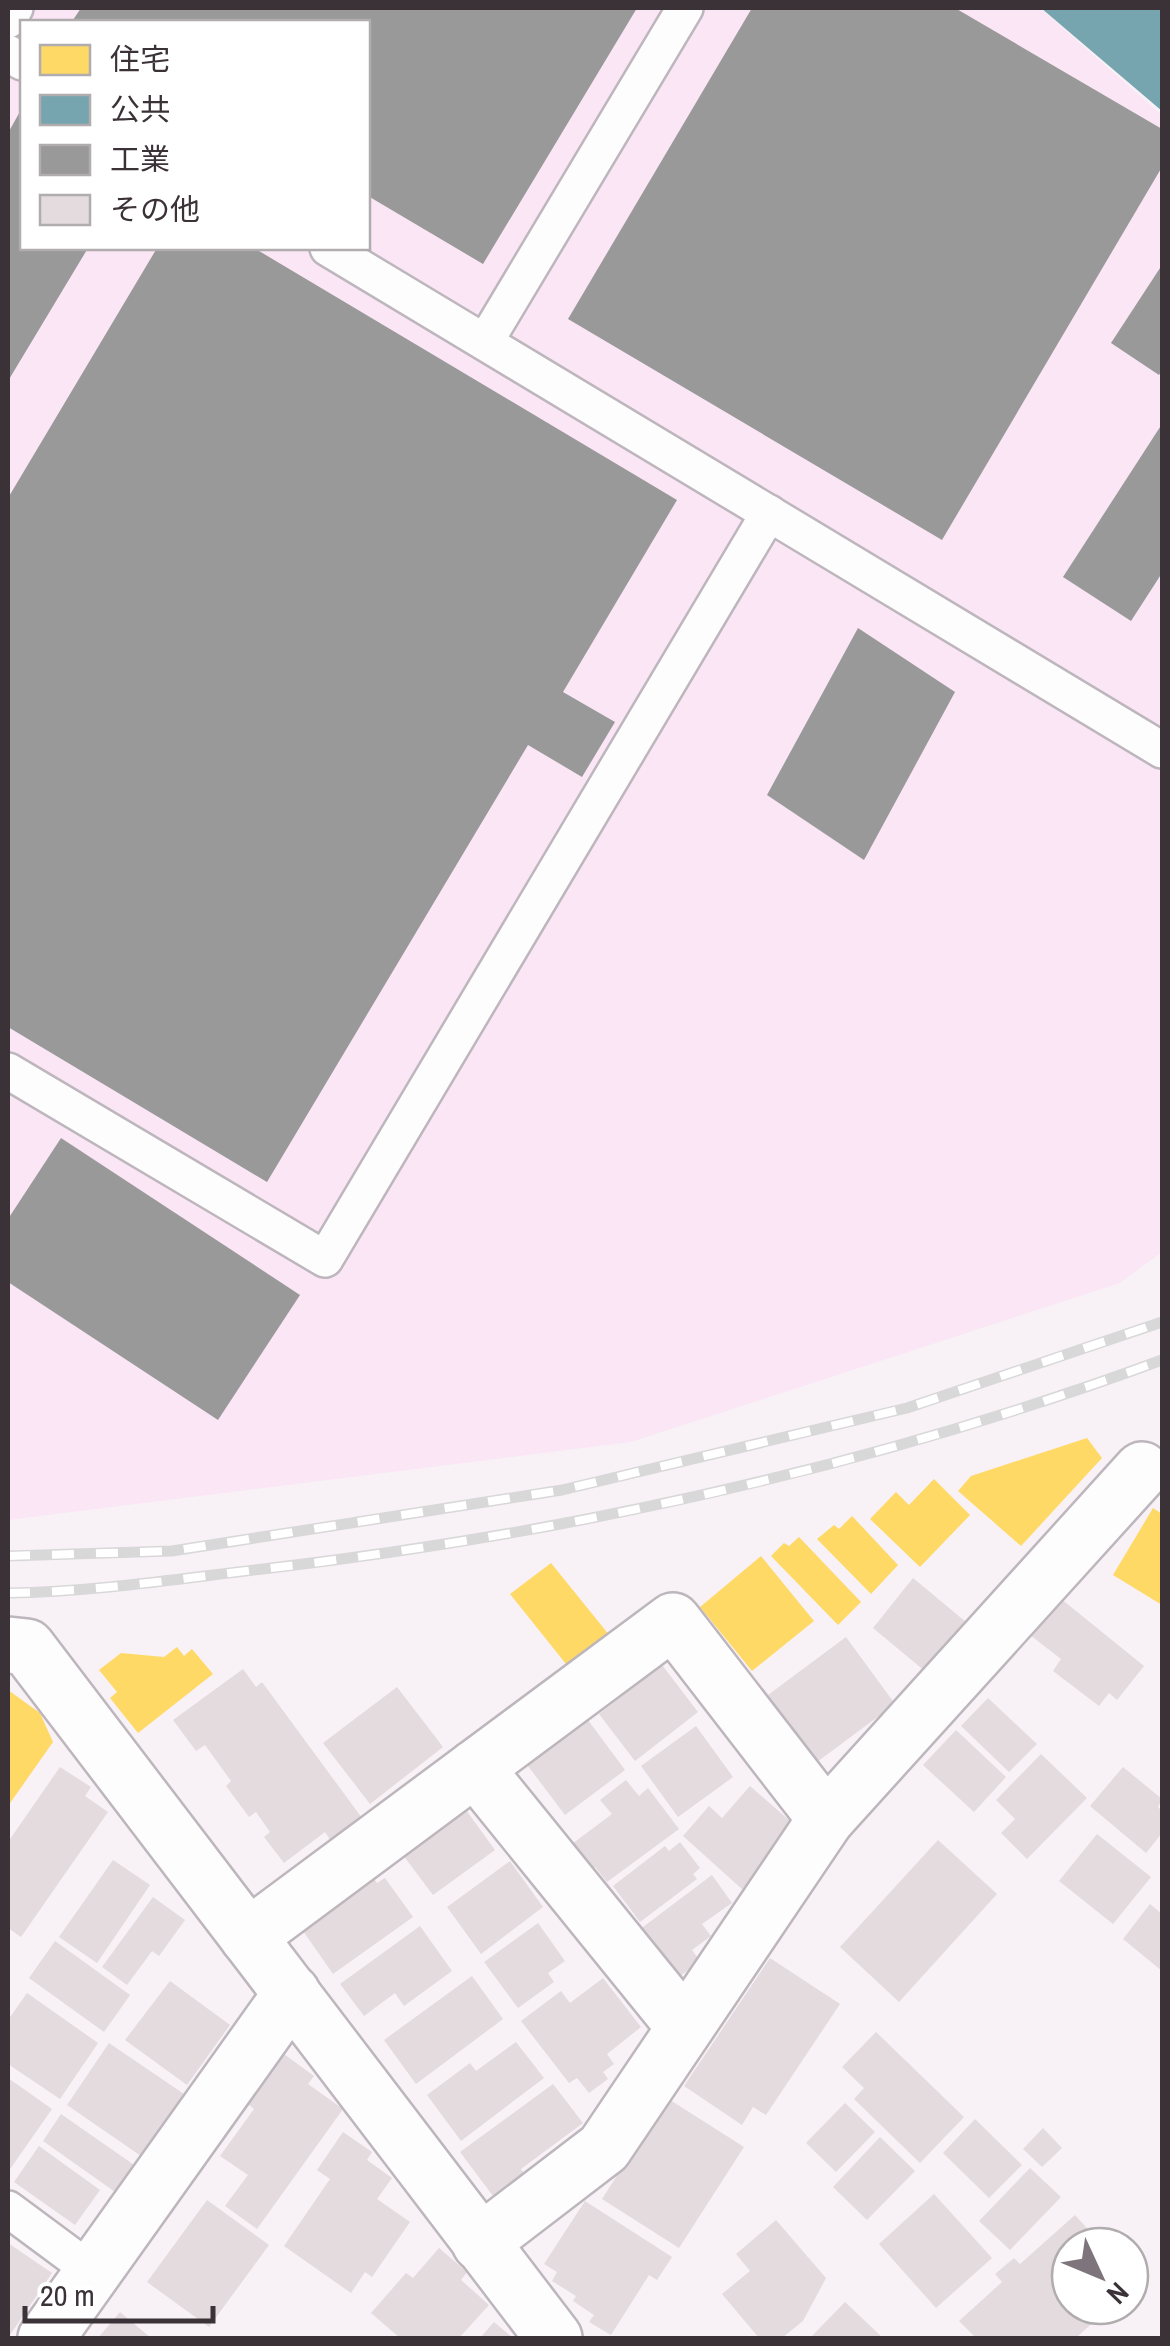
<svg xmlns="http://www.w3.org/2000/svg" width="1170" height="2346" font-family="'Archivo Narrow','Noto Sans JP',sans-serif">
<style>
.built{fill:#fae6f5;fill-rule:evenodd}
.homes{fill:#ffd966}
.public{fill:#76a5af}
.industry{fill:#999}
.building{fill:#e3dbdd}
.lines{fill:none;stroke-linecap:round;stroke-linejoin:round}
.service-casing{stroke:#bdb6bc;stroke-width:40}
.minor-casing{stroke:#bdb6bc;stroke-width:60}
.service{stroke:#fefdfe;stroke-width:35}
.minor{stroke:#fefdfe;stroke-width:55}
.rail-casing{stroke:#d9d8d9;stroke-width:11}
.rail{stroke:#fff;stroke-width:8;stroke-dasharray:22;stroke-linecap:butt}
</style>
<rect width="100%" height="100%" fill="#f8f2f7"/>
<path class="built" d="M8,8h1032l122,107v1137l-42,31 -489,159 -623,78zM22,22h346v226h-346z"/>
<g class="homes">
<polygon points="1087,1438 1102,1458 1021,1546 958,1491 971,1476"/>
<polygon points="934,1479 970,1515 920,1567 870,1519 896,1492 909,1505"/>
<polygon points="1153,1508 1162,1514 1162,1605 1113,1575"/>
<polygon points="852,1516 898,1565 871,1594 817,1539 834,1525 839,1529"/>
<polygon points="799,1537 861,1602 838,1625 771,1556 784,1543 789,1546"/>
<polygon points="761,1556 814,1621 752,1671 700,1607"/>
<polygon points="551,1563 610,1636 570,1669 510,1594"/>
<polygon points="177,1647 184,1656 192,1649 213,1674 138,1733 110,1698 117,1692 99,1670 121,1653 164,1657"/>
<polygon points="8,1690 40,1713 53,1742 8,1806"/>
</g>
<polygon class="public" points="1041,8 1162,8 1162,111"/>
<g class="industry">
<polygon points="81,8 637,8 483,264 368,196 368,22 78,22 73,20"/>
<polygon points="752,8 955,8 1162,129 1162,167 942,540 568,319"/>
<polygon points="22,108 22,248 88,248 8,381 8,133"/>
<polygon points="157,248 254,248 677,500 563,692 615,722 582,777 528,745 267,1182 8,1027 8,498"/>
<polygon points="1162,265 1162,370 1159,375 1111,343"/>
<polygon points="1162,424 1162,573 1131,621 1063,577"/>
<polygon points="858,628 955,692 864,860 767,795"/>
<polygon points="61,1138 300,1295 218,1420 8,1282 8,1219"/>
</g>
<g class="building">
<polygon points="913,1578 966,1622 926,1672 873,1628"/>
<polygon points="1060,1598 1144,1666 1117,1700 1109,1693 1099,1706 1053,1671 1061,1659 1030,1635"/>
<polygon points="846,1637 895,1704 817,1762 768,1695"/>
<polygon points="662,1665 698,1712 635,1761 599,1714"/>
<polygon points="243,1669 256,1687 262,1682 362,1818 331,1841 325,1832 284,1863 264,1837 270,1832 256,1812 249,1817 226,1786 231,1781 205,1745 196,1751 173,1720"/>
<polygon points="397,1687 443,1747 370,1804 323,1743"/>
<polygon points="988,1698 1037,1744 1009,1772 961,1726"/>
<polygon points="585,1716 625,1770 565,1815 525,1762"/>
<polygon points="696,1726 733,1777 678,1817 641,1766"/>
<polygon points="956,1730 1006,1777 974,1812 923,1765"/>
<polygon points="1041,1754 1087,1798 1027,1859 1001,1833 1015,1819 996,1800"/>
<polygon points="60,1767 91,1787 85,1796 108,1812 21,1937 8,1928 8,1842"/>
<polygon points="1123,1767 1162,1799 1158,1807 1162,1811 1162,1833 1146,1853 1090,1806"/>
<polygon points="626,1780 639,1796 648,1788 679,1829 607,1882 595,1867 588,1873 568,1847 612,1814 600,1800"/>
<polygon points="750,1786 798,1828 743,1890 683,1836 709,1806 722,1818"/>
<polygon points="466,1810 495,1850 433,1895 403,1855"/>
<polygon points="1097,1834 1151,1877 1113,1924 1059,1881"/>
<polygon points="938,1840 997,1894 899,2002 840,1947"/>
<polygon points="680,1842 700,1868 693,1874 697,1879 640,1922 613,1886 665,1846 669,1851"/>
<polygon points="113,1860 150,1885 97,1963 59,1937"/>
<polygon points="510,1861 543,1907 481,1954 447,1907"/>
<polygon points="712,1875 732,1903 702,1924 711,1936 692,1950 700,1961 675,1980 639,1930"/>
<polygon points="372,1876 377,1883 385,1878 413,1917 333,1974 301,1928"/>
<polygon points="153,1897 185,1920 159,1956 152,1951 127,1985 102,1967"/>
<polygon points="1150,1904 1162,1914 1162,1971 1123,1939"/>
<polygon points="538,1923 565,1961 548,1973 554,1982 518,2008 484,1962"/>
<polygon points="420,1926 452,1971 404,2006 395,1993 364,2016 340,1984"/>
<polygon points="55,1941 130,1995 104,2032 29,1978"/>
<polygon points="770,1958 840,2004 766,2115 753,2107 742,2125 684,2086"/>
<polygon points="472,1976 503,2019 416,2084 384,2040"/>
<polygon points="603,1978 641,2027 607,2054 614,2064 603,2072 608,2079 589,2093 577,2078 569,2083 521,2021 561,1991 570,2003"/>
<polygon points="170,1981 230,2025 187,2085 125,2040"/>
<polygon points="27,1993 98,2043 60,2099 8,2064 8,2020"/>
<polygon points="876,2032 964,2117 920,2163 854,2099 864,2088 842,2067"/>
<polygon points="516,2042 544,2078 461,2141 427,2095 470,2063 476,2071"/>
<polygon points="109,2043 184,2094 141,2156 67,2105"/>
<polygon points="284,2054 314,2076 308,2084 343,2109 257,2229 225,2206 248,2175 220,2156 254,2109 247,2103"/>
<polygon points="8,2078 52,2109 8,2172"/>
<polygon points="553,2084 583,2123 521,2169 530,2181 499,2204 460,2152"/>
<polygon points="667,2098 744,2147 679,2248 602,2199"/>
<polygon points="845,2103 875,2132 836,2172 806,2143"/>
<polygon points="61,2114 137,2167 118,2194 43,2141"/>
<polygon points="975,2119 1022,2165 989,2198 943,2153"/>
<polygon points="1043,2128 1062,2148 1042,2167 1023,2149"/>
<polygon points="343,2132 372,2152 367,2160 392,2178 377,2199 410,2222 372,2277 365,2272 351,2293 284,2246 330,2179 317,2170"/>
<polygon points="880,2137 915,2171 867,2220 833,2187"/>
<polygon points="39,2146 100,2190 75,2225 14,2182"/>
<polygon points="1030,2168 1061,2197 1010,2250 979,2221"/>
<polygon points="934,2194 992,2258 936,2308 879,2244"/>
<polygon points="207,2200 269,2245 209,2327 147,2282"/>
<polygon points="585,2201 672,2257 657,2280 649,2275 611,2335 589,2322 594,2315 573,2301 576,2296 552,2281 557,2272 544,2264"/>
<polygon points="1075,2215 1103,2246 1070,2246 1070,2306 1111,2306 1076,2338 976,2338 959,2321 1002,2282 995,2274 1014,2258 1020,2264"/>
<polygon points="776,2220 826,2278 803,2321 782,2338 759,2338 722,2294 750,2271 736,2254"/>
<polygon points="8,2243 52,2273 8,2338"/>
<polygon points="439,2248 467,2272 461,2280 489,2305 459,2338 400,2338 371,2313 406,2273 413,2278"/>
<polygon points="845,2302 883,2338 810,2338"/>
<polygon points="120,2312 151,2338 98,2338"/>
<polygon points="494,2322 513,2338 480,2338"/>
</g>
<g class="lines">
<defs>
<g id="service">
<polyline points="8,20 15,8"/>
<polyline points="8,53 22,62"/>
<polyline points="328,248 1162,750"/>
<polyline points="485,342 685,8"/>
<polyline points="8,1071 325,1259 769,513"/>
<polyline points="8,2209 93,2272"/>
</g>
<g id="minor">
<polyline points="8,1645 27,1647 554,2338"/>
<polyline points="475,1768 684,2026"/>
<polyline points="248,1937 673,1621 826,1819"/>
<polyline points="480,2243 604,2148 826,1819 1142,1470"/>
<polyline points="46,2338 292,1993"/>
</g>
</defs>
<use href="#service" class="service-casing"/>
<use href="#minor" class="minor-casing"/>
<use href="#service" class="service"/>
<use href="#minor" class="minor"/>
<defs>
<g id="rail">
<polyline points="8,1556 172,1551 562,1490 907,1408 1162,1322"/>
<path d="M8,1593c88,-1 176,-15 263,-25 305,-36 603,-102 891,-208"/>
</g>
</defs>
<use href="#rail" class="rail-casing"/>
<use href="#rail" class="rail"/>
</g>
<rect width="1170" height="2346" fill="none" stroke="#3b3238" stroke-width="20"/>
<rect x="20" y="20" width="350" height="230" fill="#ffffff" stroke="#b1adaf" stroke-width="2.5"/>
<rect x="40" y="45" width="50" height="30" fill="#ffd966" stroke="#b1adaf" stroke-width="2.5"/>
<text x="110" y="70" font-size="30" fill="#3b3238">住宅</text>
<rect x="40" y="95" width="50" height="30" fill="#76a5af" stroke="#b1adaf" stroke-width="2.5"/>
<text x="110" y="120" font-size="30" fill="#3b3238">公共</text>
<rect x="40" y="145" width="50" height="30" fill="#999999" stroke="#b1adaf" stroke-width="2.5"/>
<text x="110" y="170" font-size="30" fill="#3b3238">工業</text>
<rect x="40" y="195" width="50" height="30" fill="#e3dbdd" stroke="#b1adaf" stroke-width="2.5"/>
<text x="110" y="220" font-size="30" fill="#3b3238">その他</text>
<g transform="translate(1100 2276) rotate(134)"><circle r="48" fill="#ffffff" stroke="#b1adaf" stroke-width="2.5"/>
<path d="M0-8L18 38L0 25L-18 38Z" fill="#7d757b"/>
<text y="-15" font-size="28" font-weight="bold" text-anchor="middle" fill="#3b3238">N</text>
</g>
<path d="M25 2306v15h188v-15" fill="none" stroke="#3b3238" stroke-width="5"/>
<text x="40" y="2306" font-size="30" fill="#3b3238" stroke="#ffffff" stroke-width="8" paint-order="stroke">20 m</text>
</svg>
